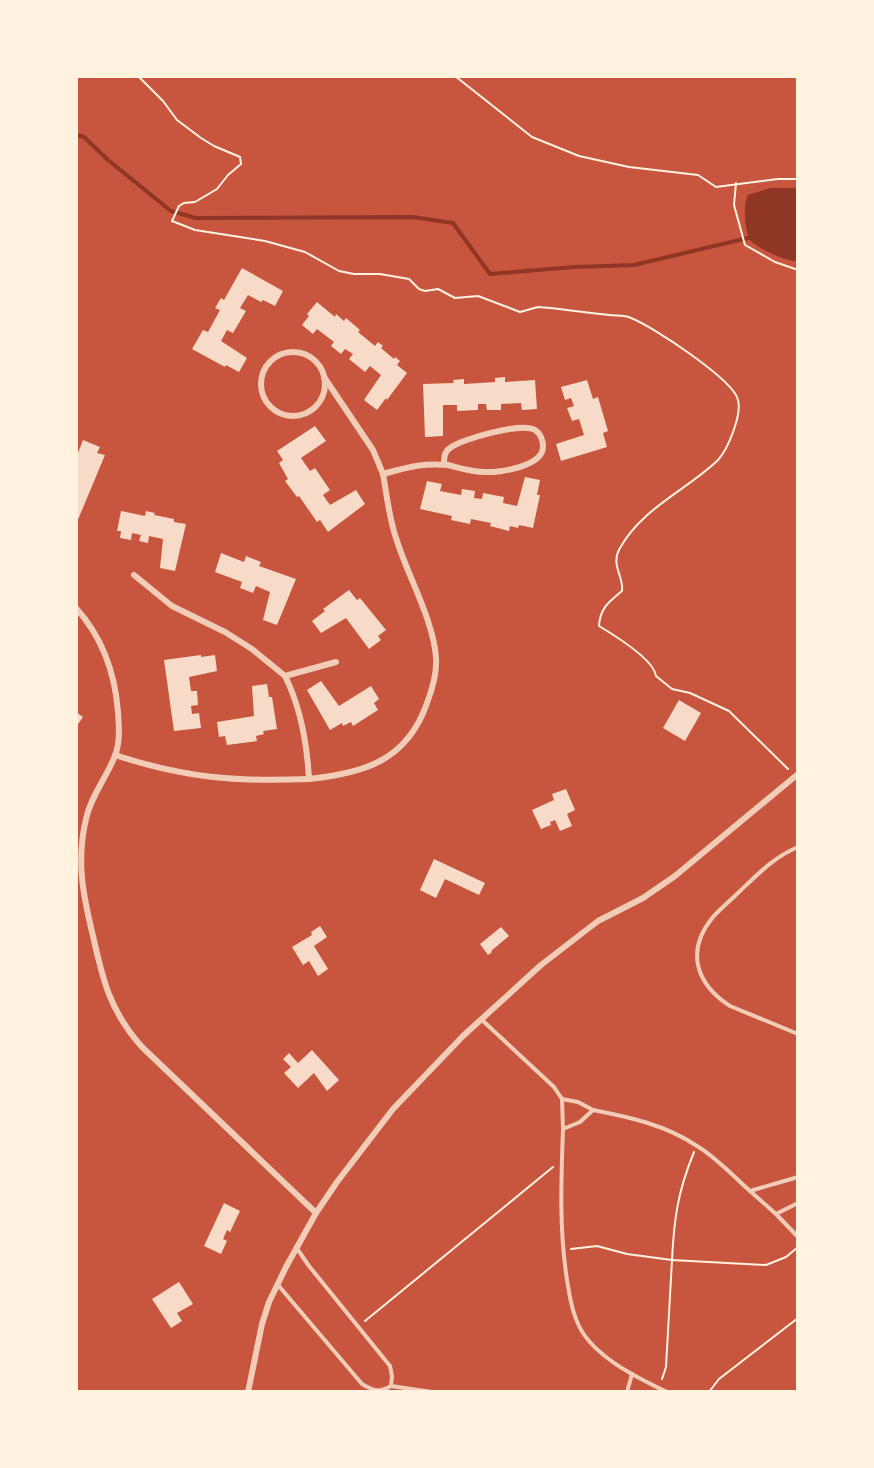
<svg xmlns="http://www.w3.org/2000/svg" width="874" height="1468" font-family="'Fira Sans',sans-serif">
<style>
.water{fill:#8f3625}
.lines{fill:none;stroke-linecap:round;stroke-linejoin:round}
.stream{stroke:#8f3625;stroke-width:4}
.building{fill:#f7dbc8}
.path{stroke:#fff3e0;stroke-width:2}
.service{stroke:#f1ccb7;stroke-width:4}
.minor{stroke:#f1ccb7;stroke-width:6}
</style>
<rect width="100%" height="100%" fill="#c8553d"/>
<path class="water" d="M770,188h27v73c-10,1 -40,-13 -46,-20 -7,-9 -8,-37 -3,-46z"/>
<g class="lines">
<polyline class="stream" points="76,135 84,137 108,160 171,211 196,218 413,217 453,223 490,274 574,267 634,265 752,237"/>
</g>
<g class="building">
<polygon points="242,268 283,291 275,306 263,300 261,302 248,295 240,308 246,311 233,333 227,330 221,341 247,358 239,372 226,365 225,367 192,349 203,330 208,332 220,310 215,308 221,298 224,300"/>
<polygon points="317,302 335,317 336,314 344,321 346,318 360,330 358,332 375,346 378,342 383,346 381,348 394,359 395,357 400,361 397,365 407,373 387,400 386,398 377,410 364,400 381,375 370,366 365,372 349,359 353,354 345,349 341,354 331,346 334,342 317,329 313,334 302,325 309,316 307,314"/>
<polygon points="505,377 505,382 535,380 537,409 522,410 521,403 501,404 501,410 487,410 486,404 478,404 478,410 457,411 457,405 443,405 443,436 425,437 423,384 454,383 453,380 464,379 464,384 495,382 495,378"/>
<polygon points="587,380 593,399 598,397 608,431 603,433 607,447 561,461 556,444 584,435 579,419 572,421 567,408 574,406 571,398 565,400 561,387"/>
<polygon points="315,426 326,441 301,458 310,471 315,468 330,490 323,495 330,505 356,490 365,504 328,532 320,520 317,522 299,496 297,497 285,481 288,479 279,463 283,460 277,451"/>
<polygon points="83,440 100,447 97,453 105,455 77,522 76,458"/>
<polygon points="525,477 540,480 537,495 540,495 533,528 519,525 518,528 510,526 509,531 490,526 491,523 471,519 470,524 451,520 452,516 420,509 427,481 442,484 440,491 461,495 462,489 475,491 474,498 482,499 483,493 504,497 503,503 517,506"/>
<polygon points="121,511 145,516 146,511 155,513 154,515 174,519 174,522 186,524 175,571 160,568 163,539 149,536 148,543 139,541 141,535 132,533 131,540 120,538 121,531 117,531"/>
<polygon points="221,553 244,562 246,556 261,562 259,566 296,579 277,625 263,620 270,592 256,586 253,593 240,588 242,582 215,572"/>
<polygon points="349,590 357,600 360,598 386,630 378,636 381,640 369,649 346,618 321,633 312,621 325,611 323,609"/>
<polygon points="201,655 201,657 215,655 217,671 189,677 191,691 197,691 198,705 191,706 192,714 199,713 201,728 174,731 164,660"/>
<polygon points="321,681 339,706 371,686 379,699 374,703 378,710 353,726 351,722 343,726 342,723 330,730 307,690"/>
<polygon points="267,684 269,697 272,697 277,729 263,731 264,734 256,736 257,741 227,745 225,736 219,737 217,722 254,716 252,686"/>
<polygon points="679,700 701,713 685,741 663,728"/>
<polygon points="76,712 83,717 76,727"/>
<polygon points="566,789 575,810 567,814 572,826 560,831 555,820 550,822 551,825 541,829 532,810 554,800 552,794"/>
<polygon points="434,859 485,883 479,895 445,879 436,898 420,890"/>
<polygon points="320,926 327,937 314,946 328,969 318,976 309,961 303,965 292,947 312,935 311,932"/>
<polygon points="501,927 509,936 491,951 492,952 488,955 480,944"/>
<polygon points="312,1050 339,1080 327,1091 314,1073 298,1088 284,1073 291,1067 283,1059 289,1053 298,1063"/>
<polygon points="224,1203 240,1211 230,1232 227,1230 223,1239 227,1241 221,1254 204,1246"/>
<polygon points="179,1282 193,1304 177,1313 182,1321 171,1328 152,1299"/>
</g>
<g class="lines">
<g class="path">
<path d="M138,76l25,25 14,19 24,18 13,8 26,11 1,7 -13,11 -11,14 -22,13 -11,1 -5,3 -7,15 23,9 70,11 40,11 34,19 15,3h26l29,5 10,10 6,2 13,-2 17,9 23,-2 42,16 18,-5 12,1c19,2 39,5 59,7 7,1 16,0 22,3 21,8 103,62 107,82 4,15 -10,49 -20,60 -31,30 -76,48 -98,88 -10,17 4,28 2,43 -13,11 -22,17 -23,35 15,9 55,33 57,50l16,13 18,4 39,18 59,58"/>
<polyline points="455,76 532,137 579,156 629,167 698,175 716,187 778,179 798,179"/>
<polyline points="736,183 734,205 745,245 775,262 798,270"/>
<path d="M571,1249l26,-3 30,8 45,6c2,-42 6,-69 22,-108"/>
<polyline points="365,1321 553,1167"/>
<polyline points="662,1379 666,1367 672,1260 766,1265 786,1257 798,1247"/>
<polyline points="709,1392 719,1379 798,1318"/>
</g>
<g class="service">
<path d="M798,847c-24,10 -40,27 -59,45 -8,8 -18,16 -26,25 -28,34 -17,67 17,89l68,28"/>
<polyline points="482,1020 554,1087 562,1099"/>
<polyline points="563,1129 562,1099 578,1102 593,1110"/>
<polyline points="798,1177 750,1191 776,1214 798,1203"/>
<polyline points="776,1214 798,1237"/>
<path d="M278,1285l84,99c12,7 17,9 29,2l1,-10 -2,-10 -81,-100 -13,-19"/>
<polyline points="391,1386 432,1392"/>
<polyline points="627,1392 632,1374"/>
<path d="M667,1392c-29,-14 -73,-35 -88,-66 -6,-12 -9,-27 -11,-40 -9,-52 -7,-104 -5,-157l17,-7 13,-12c36,7 73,15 104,36 20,12 36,30 53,45"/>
</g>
<g class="minor">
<circle cx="293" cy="384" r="32"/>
<path d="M324,377l49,73 10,24c26,-7 38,-11 65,-9 12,3 24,7 37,7 15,1 59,-6 58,-26 0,-6 -3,-13 -8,-16 -13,-8 -74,9 -85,18 -6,4 -6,10 -6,17"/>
<polyline points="134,575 172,606 225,632 252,649 285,676 336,662"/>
<path d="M76,608c27,30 39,65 42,104 1,14 2,28 -2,41 -8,23 -25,42 -30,66 -10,42 -3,76 7,117 10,45 17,75 49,111l174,166"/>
<path d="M285,676c16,32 22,68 24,103 55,-6 98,-18 118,-76 5,-13 10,-30 9,-45 -2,-36 -28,-82 -39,-117 -8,-22 -10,-45 -14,-67"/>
<path d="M115,755c70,23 121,27 194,24"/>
<polyline points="248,1392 262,1324 269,1302 286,1267 316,1213 337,1182 393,1109 463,1036 541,965 598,921 643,898 675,876 798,774"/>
</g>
</g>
<rect width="874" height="1468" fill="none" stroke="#fff3e0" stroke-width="156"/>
</svg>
